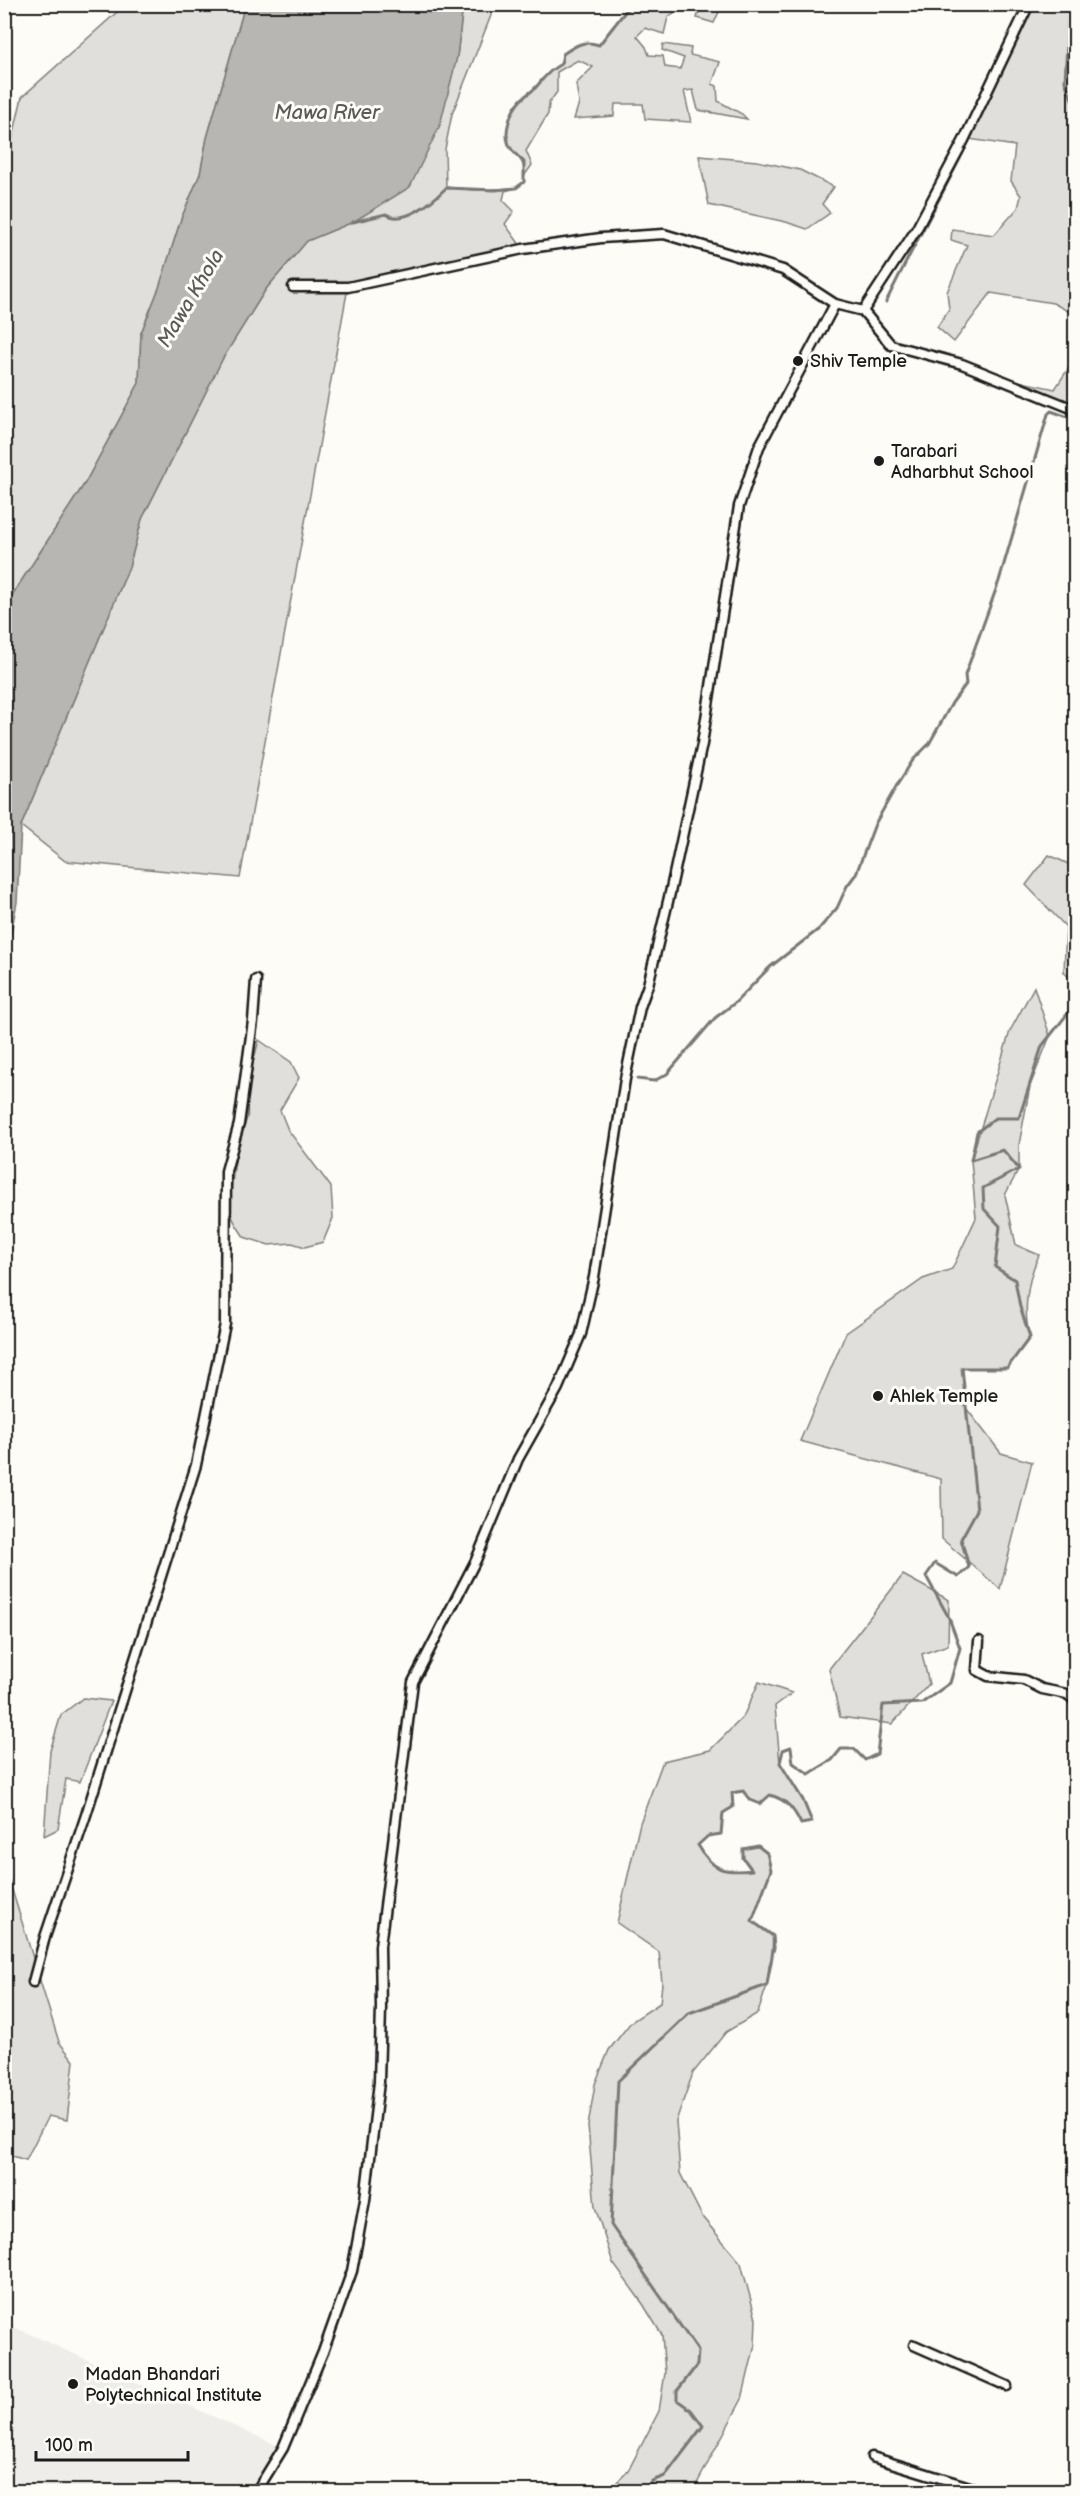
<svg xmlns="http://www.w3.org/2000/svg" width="1080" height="2496" font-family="'Balsamiq Sans',sans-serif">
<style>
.built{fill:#eeede9}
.green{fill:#e0dfdb;stroke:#7e7e7c;stroke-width:1.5}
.water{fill:#b7b6b2;stroke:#797876;stroke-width:1.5}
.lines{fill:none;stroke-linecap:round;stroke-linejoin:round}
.stream{stroke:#797876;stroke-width:3}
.minor-casing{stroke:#1c1c1c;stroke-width:13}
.minor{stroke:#fdfcf7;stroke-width:8}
.poi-dot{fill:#1c1c1c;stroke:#fdfcf7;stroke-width:2}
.labels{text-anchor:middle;stroke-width:6;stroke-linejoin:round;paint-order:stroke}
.poi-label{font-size:18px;fill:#1c1c1c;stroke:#fdfcf7;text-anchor:start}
.water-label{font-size:20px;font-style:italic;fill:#5a5a58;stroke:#fdfcf7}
</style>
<rect width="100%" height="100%" fill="#fdfcf7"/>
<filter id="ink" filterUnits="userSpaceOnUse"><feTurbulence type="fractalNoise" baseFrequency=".0167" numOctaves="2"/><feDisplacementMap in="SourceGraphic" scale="12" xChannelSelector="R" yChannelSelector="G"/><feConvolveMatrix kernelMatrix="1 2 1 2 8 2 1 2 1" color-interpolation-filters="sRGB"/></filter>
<g filter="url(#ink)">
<polygon class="built" points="5,2323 283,2448 260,2491 5,2492"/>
<g class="green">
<polygon points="125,5 245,5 207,138 200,174 181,219 159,288 141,333 139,383 85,483 5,606 4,176 22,97"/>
<polygon points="463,5 482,5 492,13 452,114 445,149 446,187 473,190 516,188 505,191 503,200 514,211 505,224 523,249 429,265 348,287 240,878 65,861 21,826 129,567 142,519 223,358 266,289 307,241 353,222 457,57"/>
<path d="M631,5h91l-8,18 -17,-5 3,-11 -15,-1 -17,11 -4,17 -19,-6 -8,8 9,11 3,8 14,1 2,11 15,2 4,-11 -22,-8 1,-6 28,4 -1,7 30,7 -8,22 5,2 1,15 24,13 5,5 -49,-9 -5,-20 -9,1 7,31 -46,-3 -2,-15h-28l-1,12 -40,3 5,-16 -3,-19 17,-17 -15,-7 -21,12v20l-8,11 -1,11 -22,37 6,14 -7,10c-2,-21 -12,-17 -16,-32 -5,-15 2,-35 13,-44 5,-4 10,-8 15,-13 7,-8 14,-17 24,-22l2,-10c13,-9 20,-14 36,-9z"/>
<polygon points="1029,5 1075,5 1075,315 1053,303 991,293 954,342 937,327 949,309 947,292 967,245 951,240 952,229 994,235 1018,208 1021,196 1011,181 1015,146 969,139"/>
<polygon points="699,156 757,161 800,170 834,187 822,204 830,213 807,229 786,222 709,205"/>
<polygon points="1075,358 1075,410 994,376 1055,389"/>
<polygon points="1049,855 1075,867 1075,984 1064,972 1066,927 1026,885"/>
<path d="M1034,987l16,49 -20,50 -11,59v24l-14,26 11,50 23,10c-11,23 -17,56 -9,82l-23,31h-45l4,40 35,45 31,9 -32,127 -58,-50 -1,-60 -141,-38 46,-108 77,-54 29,-10 24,-51 -5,-58 39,-129z"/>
<path d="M259,1040l32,22 8,16 -19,32 8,20 43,57 2,31 -10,24 -18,5 -13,-4 -23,2 -25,-8c-4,-7 -10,-14 -12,-21 -5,-11 4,-62 7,-76 3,-17 15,-22 4,-40z"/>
<polygon points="903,1575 949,1600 948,1645 922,1654 929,1684 892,1724 840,1717 829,1669"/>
<path d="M759,1682l33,11 -17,13 5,57 23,37 9,22 -11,2c-7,-15 -14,-25 -31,-29l-10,9 -10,-4 -7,-9 -11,1 1,15 -10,6 -2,21 -13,2 -10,9c13,25 26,29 53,25l-8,-12v-9l15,-3 9,7 4,17 -19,51 21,15 2,12 -6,17 -2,20 -9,28 -32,19 -33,41 -17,48 4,52 23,45 38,45 15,56 -1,26 -13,54 -49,92h-85l20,-20 31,-60 6,-38 -3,-38 -19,-31 -30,-41 -18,-56 -7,-81 7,-42 14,-34 22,-28 29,-19 2,-20 -3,-31 -42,-29 23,-100 23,-62 47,-11 33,-33z"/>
<polygon points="83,1698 111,1701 80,1782 66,1779 58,1829 44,1836 50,1751 61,1715"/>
<polygon points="4,1864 59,2042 74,2061 67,2120 48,2116 26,2160 5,2154"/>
</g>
<polygon class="water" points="245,5 463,5 457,57 440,125 410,187 353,222 307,241 266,289 223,358 142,519 129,567 21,826 17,902 5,965 5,606 85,483 139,383 141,333 159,288 181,219 200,174 207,138"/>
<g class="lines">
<g class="stream">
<polyline points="1069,4 1065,82 1076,109"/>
<path d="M353,222l33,-8c18,12 47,-13 60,-26l49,2 21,-2 8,-6v-20c-5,-5 -12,-10 -15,-17 -6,-13 2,-34 11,-44 5,-6 12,-9 17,-15 7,-9 14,-17 24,-22l2,-10c13,-9 20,-14 36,-9l32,-41"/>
<path d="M886,302c26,-54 56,-106 82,-160"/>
<polyline points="637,1079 654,1081 667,1074 715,1018 736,1002 770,967 819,929 837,908 847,886 856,874 875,824 897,785 913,760 929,744 952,703 966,684 965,675 999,581 1048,414 1051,411 1068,417"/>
<path d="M647,2492l5,-11 13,-5 38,-50 -12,-16 -14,-10v-9l20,-26 1,-14 -87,-126 7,-144 71,-68 78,-28c2,-17 8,-33 6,-49l-21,-15 19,-51 -4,-17 -9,-7 -15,3v9l9,12c-29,3 -39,1 -54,-25l10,-9 13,-2 2,-21 10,-6 -1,-14 11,-2 7,9 10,4 10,-9c17,5 24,14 31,29l11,-2 -9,-22 -23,-37 3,-13 8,-3 2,16 16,11 23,-14 9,-11h13l11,11 12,-6 6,-49 39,-2 28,-20 10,-35 -11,-30 -23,-42 9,-13 23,14 11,-10 -8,-28 16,-29 -15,-142h45l23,-31 -10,-30 -5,-27 -20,-13 5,-41 -16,-17 -1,-21 36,-19 -16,-19 -32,10 6,-28 18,-14h24l23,-72 34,-43"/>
</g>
<defs>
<g id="minor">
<polyline points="293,287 348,287 523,249 601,238 664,234 783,270 835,304 863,311 891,345 962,364 1076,410"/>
<polyline points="863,311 916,230 964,140 1029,4"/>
<polyline points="979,1641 977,1670 988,1676 1024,1680 1042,1689 1067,1694 1076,1701"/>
<polyline points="33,1982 45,1937 86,1815 196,1465 225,1324 226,1171 239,1124 253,1021 256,980"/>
<polyline points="914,2345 1007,2386"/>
<polyline points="872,2457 986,2492"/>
<polyline points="256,2492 283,2448 323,2352 352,2271 365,2200 379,2082 381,2008 380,1946 413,1682 476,1560 518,1459 558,1388 581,1334 594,1277 625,1079 640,1007 648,985 670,893 702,744 739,506 759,447 835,304"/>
</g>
</defs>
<use href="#minor" class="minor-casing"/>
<use href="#minor" class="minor"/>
</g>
</g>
<g class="poi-dot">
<circle cx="798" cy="361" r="6"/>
<circle cx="879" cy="461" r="6"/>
<circle cx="878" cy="1396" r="6"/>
<circle cx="73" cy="2384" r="6"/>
</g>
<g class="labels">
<g class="poi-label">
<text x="810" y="367">Shiv Temple</text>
<text x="891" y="457">Tarabari<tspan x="891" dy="21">Adharbhut School</tspan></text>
<text x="890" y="1402">Ahlek Temple</text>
<text x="85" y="2380">Madan Bhandari<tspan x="85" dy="21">Polytechnical Institute</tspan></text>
</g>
<g class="water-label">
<text x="327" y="119">Mawa River</text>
<text transform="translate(190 298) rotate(-59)" y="7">Mawa Khola</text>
</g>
</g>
<rect width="1080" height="2496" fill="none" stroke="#fdfcf7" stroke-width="24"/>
<rect x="12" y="12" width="1056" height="2472" fill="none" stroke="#1c1c1c" stroke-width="2" filter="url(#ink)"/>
<path d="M36 2451v9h152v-9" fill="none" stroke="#1c1c1c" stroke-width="3"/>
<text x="45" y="2451" font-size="18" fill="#1c1c1c" stroke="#fdfcf7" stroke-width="4.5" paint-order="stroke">100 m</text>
</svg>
